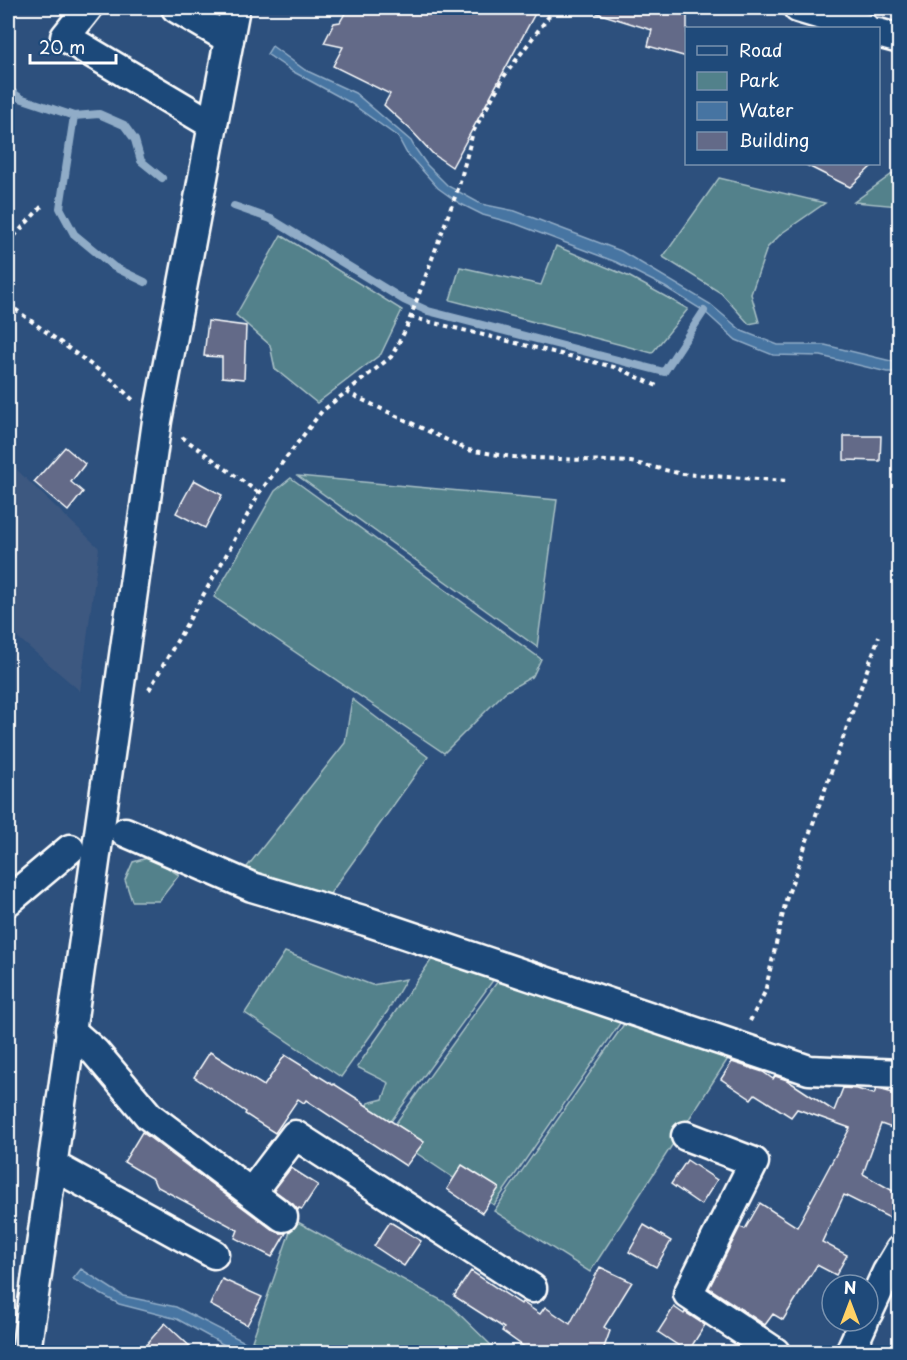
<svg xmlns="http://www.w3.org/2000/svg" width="907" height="1360" font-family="'Playpen Sans',sans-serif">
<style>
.built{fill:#3d5880}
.green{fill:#52818b;stroke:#a8c0c5;stroke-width:1.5}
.water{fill:#4674a2;stroke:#90acc7;stroke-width:1.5}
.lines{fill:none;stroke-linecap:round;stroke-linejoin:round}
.stream{stroke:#90acc7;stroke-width:8}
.building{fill:#636a88;stroke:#fff;stroke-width:1.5}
.minor-casing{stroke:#fff;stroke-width:33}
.path{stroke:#fff;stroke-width:4;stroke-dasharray:4.5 4.5;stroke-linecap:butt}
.minor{stroke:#1f4a7a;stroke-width:28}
</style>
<rect width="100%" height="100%" fill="#2d507d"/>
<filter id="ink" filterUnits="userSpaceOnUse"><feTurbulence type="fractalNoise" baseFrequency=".0167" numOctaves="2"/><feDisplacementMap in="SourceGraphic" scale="12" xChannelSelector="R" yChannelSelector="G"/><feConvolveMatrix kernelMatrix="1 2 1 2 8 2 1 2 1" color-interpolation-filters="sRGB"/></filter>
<g filter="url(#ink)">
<polygon class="built" points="8,456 18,471 99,548 80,691 8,629"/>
<g class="green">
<polygon points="899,169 899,206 854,202"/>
<polygon points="719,178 825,203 782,233 767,248 751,294 759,322 749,324 721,293 663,257"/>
<polygon points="281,235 402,310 381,354 317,403 275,369 270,345 236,315"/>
<polygon points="556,246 630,277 688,309 652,353 450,300 460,267 541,285"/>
<polygon points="298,476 557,500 537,647"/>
<polygon points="291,478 541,659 533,676 505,692 444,753 214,597 275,491"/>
<polygon points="352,699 428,757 327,898 243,872 345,743"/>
<polygon points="151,857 179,875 159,901 132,901 125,880 133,862"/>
<polygon points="285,952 372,985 406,979 387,1012 341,1077 245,1013"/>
<polygon points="432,959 494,979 384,1131 361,1118 368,1103 383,1099 389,1083 357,1067"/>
<polygon points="500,978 625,1016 494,1205 388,1134"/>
<polygon points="629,1017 733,1051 590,1272 494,1211"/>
<polygon points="294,1220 450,1305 498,1352 281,1352 252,1341"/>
</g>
<g class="water">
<polygon points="272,46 305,70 355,93 411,141 415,148 427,165 448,186 481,204 515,211 621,251 710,304 742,331 778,345 825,345 895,362 899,362 899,372 887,372 821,356 773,355 736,340 704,311 665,287 616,262 516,224 483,215 459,203 438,188 406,152 398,137 349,102 292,71 267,54"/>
<polygon points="81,1269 123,1296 176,1307 251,1345 248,1352 237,1352 177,1319 119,1304 73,1279"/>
</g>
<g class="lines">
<g class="stream">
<polyline points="8,89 20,98 74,116 99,114 124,125 135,140 141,161 162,178"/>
<polyline points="74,116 60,208 74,234 114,267 145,282"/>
<polyline points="234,206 271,219 404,300 428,311 664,372 704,311"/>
</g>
</g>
<g class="building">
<polygon points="348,8 538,8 452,167 433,154 411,130 384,105 390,94 333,66 343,47 324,43 334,23 340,22"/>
<polygon points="597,8 687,8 687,57 648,46 652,30 597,13"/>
<polygon points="804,164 874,164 850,187"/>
<polygon points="208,321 246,326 244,379 222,377 222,357 204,356"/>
<polygon points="844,436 881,436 880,461 844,460"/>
<polygon points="65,447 85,464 71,482 83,492 68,511 34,482"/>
<polygon points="194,480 222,495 205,528 176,513"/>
<polygon points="210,1052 264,1086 285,1055 333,1085 334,1084 364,1103 364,1104 424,1142 406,1166 306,1100 304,1103 298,1099 275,1133 245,1114 246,1112 194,1077"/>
<polygon points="732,1062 763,1072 773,1079 775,1076 787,1080 834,1111 843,1088 857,1089 874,1094 876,1089 882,1090 900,1095 900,1131 881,1124 863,1174 900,1195 900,1199 890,1218 844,1195 822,1242 847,1255 836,1275 817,1265 783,1320 773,1314 765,1325 709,1288 740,1227 745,1229 760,1203 797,1227 850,1128 797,1109 791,1117 755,1094 751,1099 721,1079"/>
<polygon points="142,1132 273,1230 280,1233 286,1233 272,1257 235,1238 238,1230 156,1186 153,1179 124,1162"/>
<polygon points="687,1160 717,1180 701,1205 671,1184"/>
<polygon points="462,1165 499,1188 482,1213 447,1189"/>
<polygon points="291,1168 318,1185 302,1209 299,1208 298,1210 293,1204 274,1190"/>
<polygon points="390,1222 421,1241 404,1266 374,1246"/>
<polygon points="644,1225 671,1241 656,1267 629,1252"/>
<polygon points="600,1267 632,1282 604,1327 610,1331 602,1353 533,1353 502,1331 504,1328 454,1296 471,1271 521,1304 522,1302 540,1314 545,1307 570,1324"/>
<polygon points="222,1279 262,1297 247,1325 210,1305"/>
<polygon points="674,1307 684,1314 685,1312 705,1325 688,1352 658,1332"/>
<polygon points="165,1323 197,1353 139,1353"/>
</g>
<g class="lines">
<defs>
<g id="minor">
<polyline points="88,8 65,37 213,125"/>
<polyline points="176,8 229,39"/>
<polyline points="798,8 865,28"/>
<polyline points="878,33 900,39"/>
<polyline points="125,832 252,887 366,921 809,1070 900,1074"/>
<polyline points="8,901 70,849"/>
<polyline points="70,1030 95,1052 149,1116 283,1217"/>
<polyline points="686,1136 754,1162 688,1294 775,1352"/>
<polyline points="52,1165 214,1254"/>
<polyline points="251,1193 295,1135 532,1288"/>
<polyline points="868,1313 887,1272 900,1250"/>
<polyline points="26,1352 157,421 235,8"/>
<polyline points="850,1352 864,1321"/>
</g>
</defs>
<use href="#minor" class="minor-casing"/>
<g class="path">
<polyline points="8,243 42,206"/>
<polyline points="8,304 112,380 133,400"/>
<polyline points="410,317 618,368 657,386"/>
<polyline points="346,392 468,450 512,457 631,462 682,474 788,481"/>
<polyline points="182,437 259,493"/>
<polyline points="149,690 229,550 259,493 322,411 391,357 406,329 459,186 473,132 505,75 555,8"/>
<polyline points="750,1021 765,992 786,900 879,636"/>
</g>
<use href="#minor" class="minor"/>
</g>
</g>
<rect width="907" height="1360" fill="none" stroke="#1f4a7a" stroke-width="30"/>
<rect x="15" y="15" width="877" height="1330" fill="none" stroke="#fff" stroke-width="2" filter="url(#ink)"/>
<rect x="685" y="27" width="195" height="138" fill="#1f4a7a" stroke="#7992af" stroke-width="1.5"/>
<rect x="697" y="46" width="30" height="9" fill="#1f4a7a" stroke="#7992af" stroke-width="1.5"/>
<text x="739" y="57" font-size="18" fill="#ffffff">Road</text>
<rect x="697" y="72" width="30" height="18" fill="#52818b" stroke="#7992af" stroke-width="1.5"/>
<text x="739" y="87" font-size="18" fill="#ffffff">Park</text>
<rect x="697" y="102" width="30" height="18" fill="#4674a2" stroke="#7992af" stroke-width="1.5"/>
<text x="739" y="117" font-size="18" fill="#ffffff">Water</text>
<rect x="697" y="132" width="30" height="18" fill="#636a88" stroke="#7992af" stroke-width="1.5"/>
<text x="739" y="147" font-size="18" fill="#ffffff">Building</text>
<g transform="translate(850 1303)"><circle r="28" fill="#1f4a7a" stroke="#7992af" stroke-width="1.5"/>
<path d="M0-4.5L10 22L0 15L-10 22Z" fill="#ffd166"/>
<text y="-9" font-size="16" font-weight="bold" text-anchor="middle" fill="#ffffff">N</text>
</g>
<path d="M30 54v9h86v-9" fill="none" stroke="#ffffff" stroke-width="3"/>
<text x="39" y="54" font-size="18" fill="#ffffff" stroke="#1f4a7a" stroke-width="4.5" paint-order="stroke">20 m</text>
</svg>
